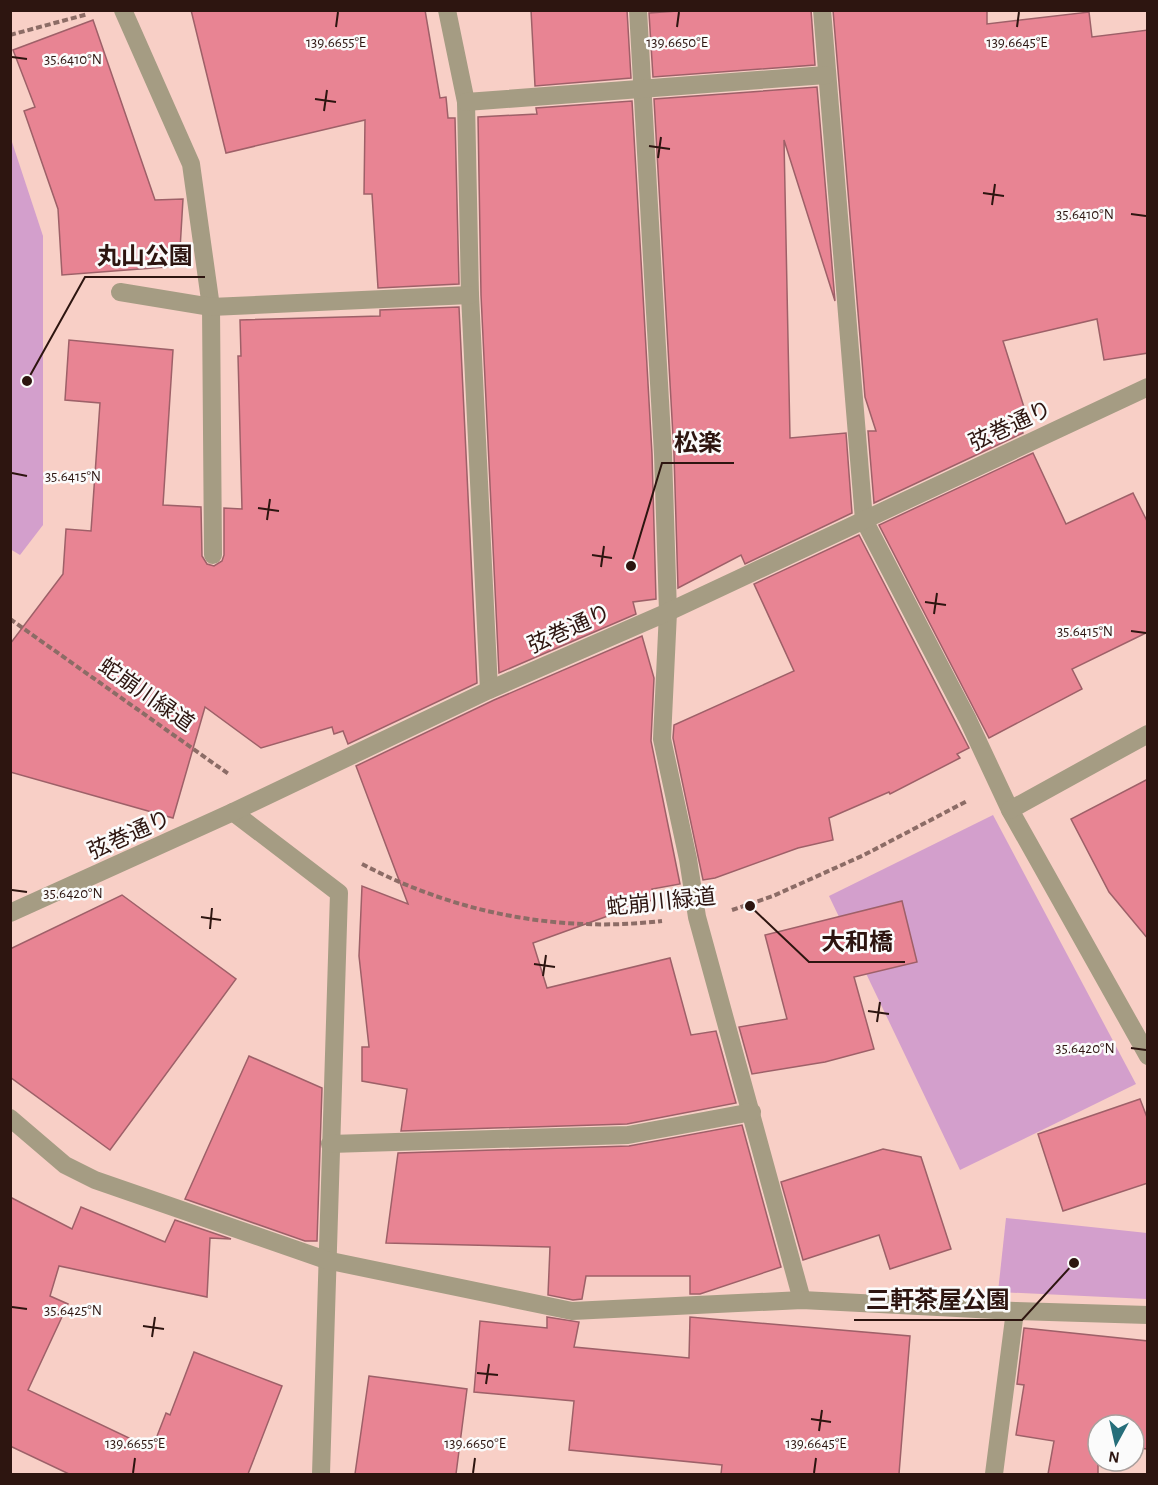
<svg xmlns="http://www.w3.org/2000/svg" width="1158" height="1485" font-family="'Alegreya Sans','Noto Sans JP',sans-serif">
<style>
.green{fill:#d39fcc}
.building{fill:#e88493;stroke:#9e6068;stroke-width:1.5}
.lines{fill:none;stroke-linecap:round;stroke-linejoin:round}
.path{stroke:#8c6c66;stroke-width:4;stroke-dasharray:6 3;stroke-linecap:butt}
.minor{stroke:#a59c83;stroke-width:18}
.ticks{fill:none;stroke:#2d1510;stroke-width:2}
.labels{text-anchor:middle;stroke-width:5;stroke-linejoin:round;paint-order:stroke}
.street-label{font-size:22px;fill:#2d1510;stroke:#fbfbfb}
.ticks-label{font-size:15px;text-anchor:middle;fill:#2d1510;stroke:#fbfbfb;stroke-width:5;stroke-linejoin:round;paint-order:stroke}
.leader{fill:none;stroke:#2d1510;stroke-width:2}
.callout-dot{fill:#2d1510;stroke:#fbfbfb;stroke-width:2}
.callout-label{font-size:24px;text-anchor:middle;font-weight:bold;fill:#2d1510;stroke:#fbfbfb;stroke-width:5;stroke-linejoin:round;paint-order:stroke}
</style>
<rect width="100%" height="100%" fill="#f8cfc6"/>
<g class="green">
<polygon points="10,136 43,236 43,525 20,555 10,549"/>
<polygon points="993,815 1136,1084 960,1170 829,896"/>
<polygon points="1006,1218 1147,1233 1147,1299 998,1292"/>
</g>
<g class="building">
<polygon points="191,10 425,10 440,98 446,97 448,118 455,118 459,284 378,288 372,194 364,194 365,120 226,153"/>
<polygon points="531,10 627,10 631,78 535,86"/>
<polygon points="692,10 811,10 815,65 653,77 649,13"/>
<polygon points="833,10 987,10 987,24 1089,12 1092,37 1148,30 1148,353 1104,360 1097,319 1003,341 1030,426 1022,429 1023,433 874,503 868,431 876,431 865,397"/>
<polygon points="93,20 155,200 183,199 179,266 62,275 58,209 24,111 35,107 13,50"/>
<polygon points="817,87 835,301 784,140 790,438 846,433 852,513 745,564 741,555 678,588 674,454 654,99"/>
<polygon points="632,101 652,454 656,599 633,602 636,614 499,673 481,295 478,117 537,114 536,108"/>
<polygon points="459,307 477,683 348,744 343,731 334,734 332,727 261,748 205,707 173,818 10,772 10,644 63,574 66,529 91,531 100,403 65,400 69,340 173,350 163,505 201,507 202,556 207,564 214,566 222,561 224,555 224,508 242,509 238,356 241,356 240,320 380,316 380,310"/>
<polygon points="1033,453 1066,524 1133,493 1148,523 1148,632 1072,669 1082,689 989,738 879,525"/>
<polygon points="859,535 969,748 957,754 960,758 890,794 889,792 829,818 833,840 798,848 715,878 703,880 673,738 674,725 794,671 754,584"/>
<polygon points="642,636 654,678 651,741 680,884 652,889 655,899 533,943 547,988 670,958 691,1035 716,1031 736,1103 627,1124 401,1131 407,1089 362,1081 362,1047 369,1047 359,956 362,886 408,904 356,766 494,700"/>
<polygon points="1148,779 1148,939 1109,892 1071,819"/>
<polygon points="122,895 236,979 110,1150 10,1077 10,949"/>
<polygon points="902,901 917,962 854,977 874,1049 825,1062 752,1074 739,1027 787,1019 765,935"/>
<polygon points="249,1056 322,1088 317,1241 305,1241 185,1199"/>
<polygon points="1140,1099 1148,1120 1148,1183 1063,1211 1038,1134"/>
<polygon points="742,1125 781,1267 700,1294 690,1294 690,1276 586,1276 582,1299 573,1300 548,1295 550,1247 386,1243 398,1153 629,1146"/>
<polygon points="883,1149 921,1157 951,1249 890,1269 879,1235 803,1260 781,1182"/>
<polygon points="10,1197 72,1229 81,1207 165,1242 175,1220 231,1239 210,1238 207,1297 59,1266 50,1296 68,1304 28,1390 152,1449 166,1413 170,1415 194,1352 282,1386 248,1474 69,1474 10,1446"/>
<polygon points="547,1317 579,1322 574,1347 689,1358 690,1317 910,1336 899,1474 721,1474 722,1465 569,1450 574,1401 474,1392 480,1321 547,1328"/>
<polygon points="1024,1328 1148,1341 1148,1449 1134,1448 1134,1425 1098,1425 1098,1474 1048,1474 1054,1441 1016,1435 1024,1385 1017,1384"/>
<polygon points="369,1376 467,1389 456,1474 355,1474"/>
</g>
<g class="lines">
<g class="path">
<polyline points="10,35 88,14"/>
<polyline points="10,619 230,775"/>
<path d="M362,864c93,49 196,69 300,57"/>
<polyline points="732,910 773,896 864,855 967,801"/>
</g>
<g class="minor">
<polyline points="123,10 191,164 211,307 213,555"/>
<polyline points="447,10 466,102 470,295 489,690"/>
<polyline points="638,10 663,454 668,612 662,739 688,859 697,917 802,1300"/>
<polyline points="822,10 864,520 968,720 1010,810 1148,1056"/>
<polyline points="466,102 826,75"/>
<polyline points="120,292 211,307 470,295"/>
<polyline points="1010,810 1148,734"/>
<polyline points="233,812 339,893 321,1474"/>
<polyline points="10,913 233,812 489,690 668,612 1148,387"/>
<polyline points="10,1118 65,1165 95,1180 326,1260 572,1311 802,1300 1015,1311 1148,1315"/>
<polyline points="330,1144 628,1135 752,1112"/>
<polyline points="994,1474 1015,1311"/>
</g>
</g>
<path class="ticks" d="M336,27l2,-15M677,27l2,-15M1017,27l2,-15M12,57l15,2M315,99l21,3M324,111l3,-21M649,146l21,3M658,158l3,-21M983,193l21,3M992,205l3,-21M1131,214l15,2M12,473l15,3M258,508l21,3M267,520l3,-21M592,555l20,3M601,567l3,-21M925,602l21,3M934,614l3,-21M1131,631l15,2M12,890l15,2M201,917l20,3M210,929l2,-21M534,964l21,3M543,976l3,-21M868,1011l21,3M877,1022l3,-20M1131,1048l15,2M12,1307l15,2M143,1326l21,3M152,1337l3,-20M477,1373l21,2M486,1384l3,-20M811,1419l20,3M819,1431l3,-21M133,1473l2,-15M473,1473l2,-15M814,1473l2,-15"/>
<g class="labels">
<g class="street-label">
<text transform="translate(1010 425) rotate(-25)" y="8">弦巻通り</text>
<text transform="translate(569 628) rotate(-24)" y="8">弦巻通り</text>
<text transform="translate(147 694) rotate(35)" y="8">蛇崩川緑道</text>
<text transform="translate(129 834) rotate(-24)" y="8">弦巻通り</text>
<text transform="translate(661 901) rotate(-6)" y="8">蛇崩川緑道</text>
</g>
</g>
<g class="ticks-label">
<text x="336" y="47">139.6655°E</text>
<text x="677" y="47">139.6650°E</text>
<text x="1017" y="47">139.6645°E</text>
<text x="73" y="64">35.6410°N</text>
<text x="1085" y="219">35.6410°N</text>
<text x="73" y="481">35.6415°N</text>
<text x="1085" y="636">35.6415°N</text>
<text x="73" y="898">35.6420°N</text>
<text x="1085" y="1053">35.6420°N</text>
<text x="73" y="1315">35.6425°N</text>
<text x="135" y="1448">139.6655°E</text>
<text x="475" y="1448">139.6650°E</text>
<text x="816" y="1448">139.6645°E</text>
</g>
<path class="leader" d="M27 381L85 277H205M631 566L662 463H734M750 906L809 962H905M1074 1263L1022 1320H854"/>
<g class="callout-dot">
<circle cx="27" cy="381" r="6"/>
<circle cx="631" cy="566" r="6"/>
<circle cx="750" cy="906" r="6"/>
<circle cx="1074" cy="1263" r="6"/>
</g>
<g class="callout-label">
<text x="145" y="264">丸山公園</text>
<text x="698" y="451">松楽</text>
<text x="857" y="950">大和橋</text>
<text x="938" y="1308">三軒茶屋公園</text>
</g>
<rect width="1158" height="1485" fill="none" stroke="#2d1510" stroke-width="24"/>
<g transform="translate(1116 1443) rotate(188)"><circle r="28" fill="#fbfbfb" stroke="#a99f9d" stroke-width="1.5"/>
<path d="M0-4.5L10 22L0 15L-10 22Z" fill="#266e7a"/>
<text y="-9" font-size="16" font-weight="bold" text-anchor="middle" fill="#2d1510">N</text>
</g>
</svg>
